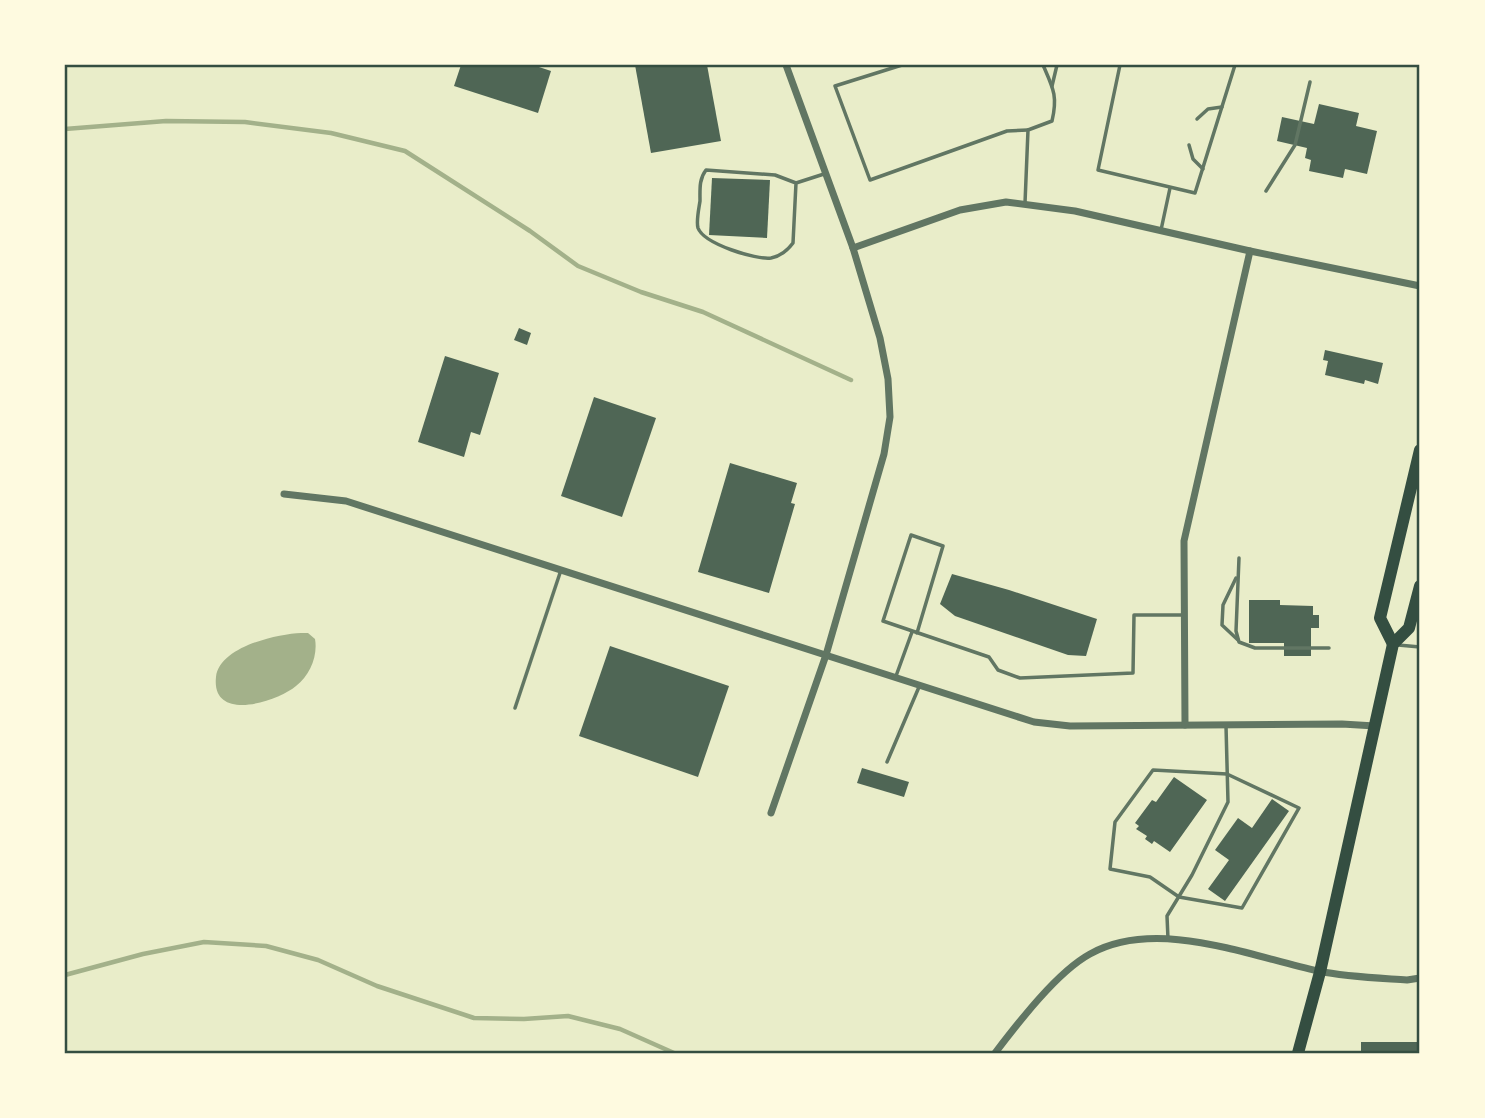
<svg xmlns="http://www.w3.org/2000/svg" width="1485" height="1118" font-family="Poppins,sans-serif">
<style>
.water{fill:#a3b18a}
.lines{fill:none;stroke-linecap:round;stroke-linejoin:round}
.stream{stroke:#a3b18a;stroke-width:4.5}
.building{fill:#4f6655}
.service{stroke:#617663;stroke-width:3.5}
.minor{stroke:#617663;stroke-width:7}
.primary{stroke:#344e41;stroke-width:12}
.neatline{fill:none;stroke:#344e41;stroke-width:2.5}
</style>
<rect width="100%" height="100%" fill="#e9edc9"/>
<path class="water" d="M301,633h7l7,6c3,17 -5,36 -19,47 -19,16 -85,37 -80,-9 3,-30 61,-43 85,-44z"/>
<g class="lines">
<g class="stream">
<polyline points="65,129 166,121 245,122 331,133 405,151 530,231 578,266 641,292 703,312 851,380"/>
<polyline points="65,975 143,954 204,942 266,946 318,960 377,986 474,1018 524,1019 568,1016 620,1029 674,1053"/>
</g>
</g>
<g class="building">
<polygon points="461,65 533,65 551,71 538,113 454,86"/>
<polygon points="635,65 707,65 721,141 651,153"/>
<polygon points="1319,104 1359,113 1356,126 1377,131 1367,174 1345,169 1343,178 1309,171 1311,160 1305,158 1307,148 1277,141 1282,117 1314,124"/>
<polygon points="712,178 770,180 767,238 709,235"/>
<polygon points="519,328 531,333 527,345 514,340"/>
<polygon points="1325,350 1383,363 1378,384 1365,380 1364,384 1325,375 1328,361 1323,360"/>
<polygon points="445,356 499,373 480,435 471,432 464,457 418,442"/>
<polygon points="594,397 656,418 622,517 561,496"/>
<polygon points="730,463 797,483 791,503 795,504 769,593 698,572"/>
<polygon points="952,574 1009,590 1097,619 1086,656 1068,655 955,616 940,604"/>
<polygon points="1249,600 1280,600 1280,605 1313,606 1313,615 1319,615 1319,628 1311,628 1311,656 1284,656 1284,643 1249,643"/>
<polygon points="610,646 729,686 698,777 579,736"/>
<polygon points="862,768 909,782 904,797 857,783"/>
<polygon points="1174,777 1207,800 1170,852 1154,841 1152,844 1145,839 1147,836 1136,829 1139,826 1135,823 1152,800 1156,802"/>
<polygon points="1272,799 1289,811 1225,901 1208,889 1229,860 1215,850 1238,818 1252,828"/>
<rect x="1361" y="1042" width="59" height="11"/>
</g>
<g class="lines">
<g class="service">
<polyline points="902,65 835,86 870,180 1007,131 1028,130"/>
<polyline points="1120,65 1098,170 1195,193 1235,65"/>
<polyline points="1052,86 1057,65"/>
<polyline points="1197,119 1208,109 1222,107"/>
<polyline points="1189,145 1193,159 1203,169"/>
<path d="M796,183l-3,60c-6,8 -12,13 -22,15 -15,2 -67,-14 -73,-30 -2,-7 1,-20 2,-27 0,-12 -1,-22 6,-31l69,5 21,8 28,-9"/>
<polyline points="1266,191 1295,145 1310,82"/>
<path d="M1025,203l3,-73 24,-9c6,-25 1,-33 -9,-56"/>
<polyline points="1161,230 1170,188"/>
<polyline points="1239,558 1236,631 1239,642 1255,648 1329,648"/>
<polyline points="1236,578 1223,605 1222,625 1238,640"/>
<polyline points="917,633 943,546 911,535 883,621 989,657 998,670 1020,678 1133,673 1134,615 1184,615"/>
<polyline points="1398,645 1420,647"/>
<polyline points="896,676 912,632"/>
<polyline points="515,708 561,570"/>
<polyline points="887,762 919,687"/>
<polygon points="1153,770 1227,774 1299,808 1242,908 1179,897 1150,877 1110,869 1115,822"/>
<polyline points="1168,939 1167,916 1192,875 1228,802 1226,726"/>
</g>
<g class="minor">
<polyline points="853,248 960,210 1006,202 1075,211 1250,251 1420,286"/>
<polyline points="284,494 346,501 1034,722 1070,726 1342,724 1375,726"/>
<polyline points="1185,725 1184,541 1250,251"/>
<polyline points="771,813 826,655 884,454 890,417 888,379 880,338 853,248 786,65"/>
<path d="M995,1053c23,-30 62,-81 95,-99 66,-37 159,2 228,17 29,6 60,7 89,9l13,-2"/>
</g>
<g class="primary">
<polyline points="1393,644 1380,618 1420,450"/>
<polyline points="1298,1053 1320,972 1393,644 1409,628 1420,586"/>
</g>
</g>
<rect width="1485" height="1118" fill="none" stroke="#fefae0" stroke-width="133"/>
<rect x="66" y="66" width="1352" height="986" class="neatline"/>
</svg>
